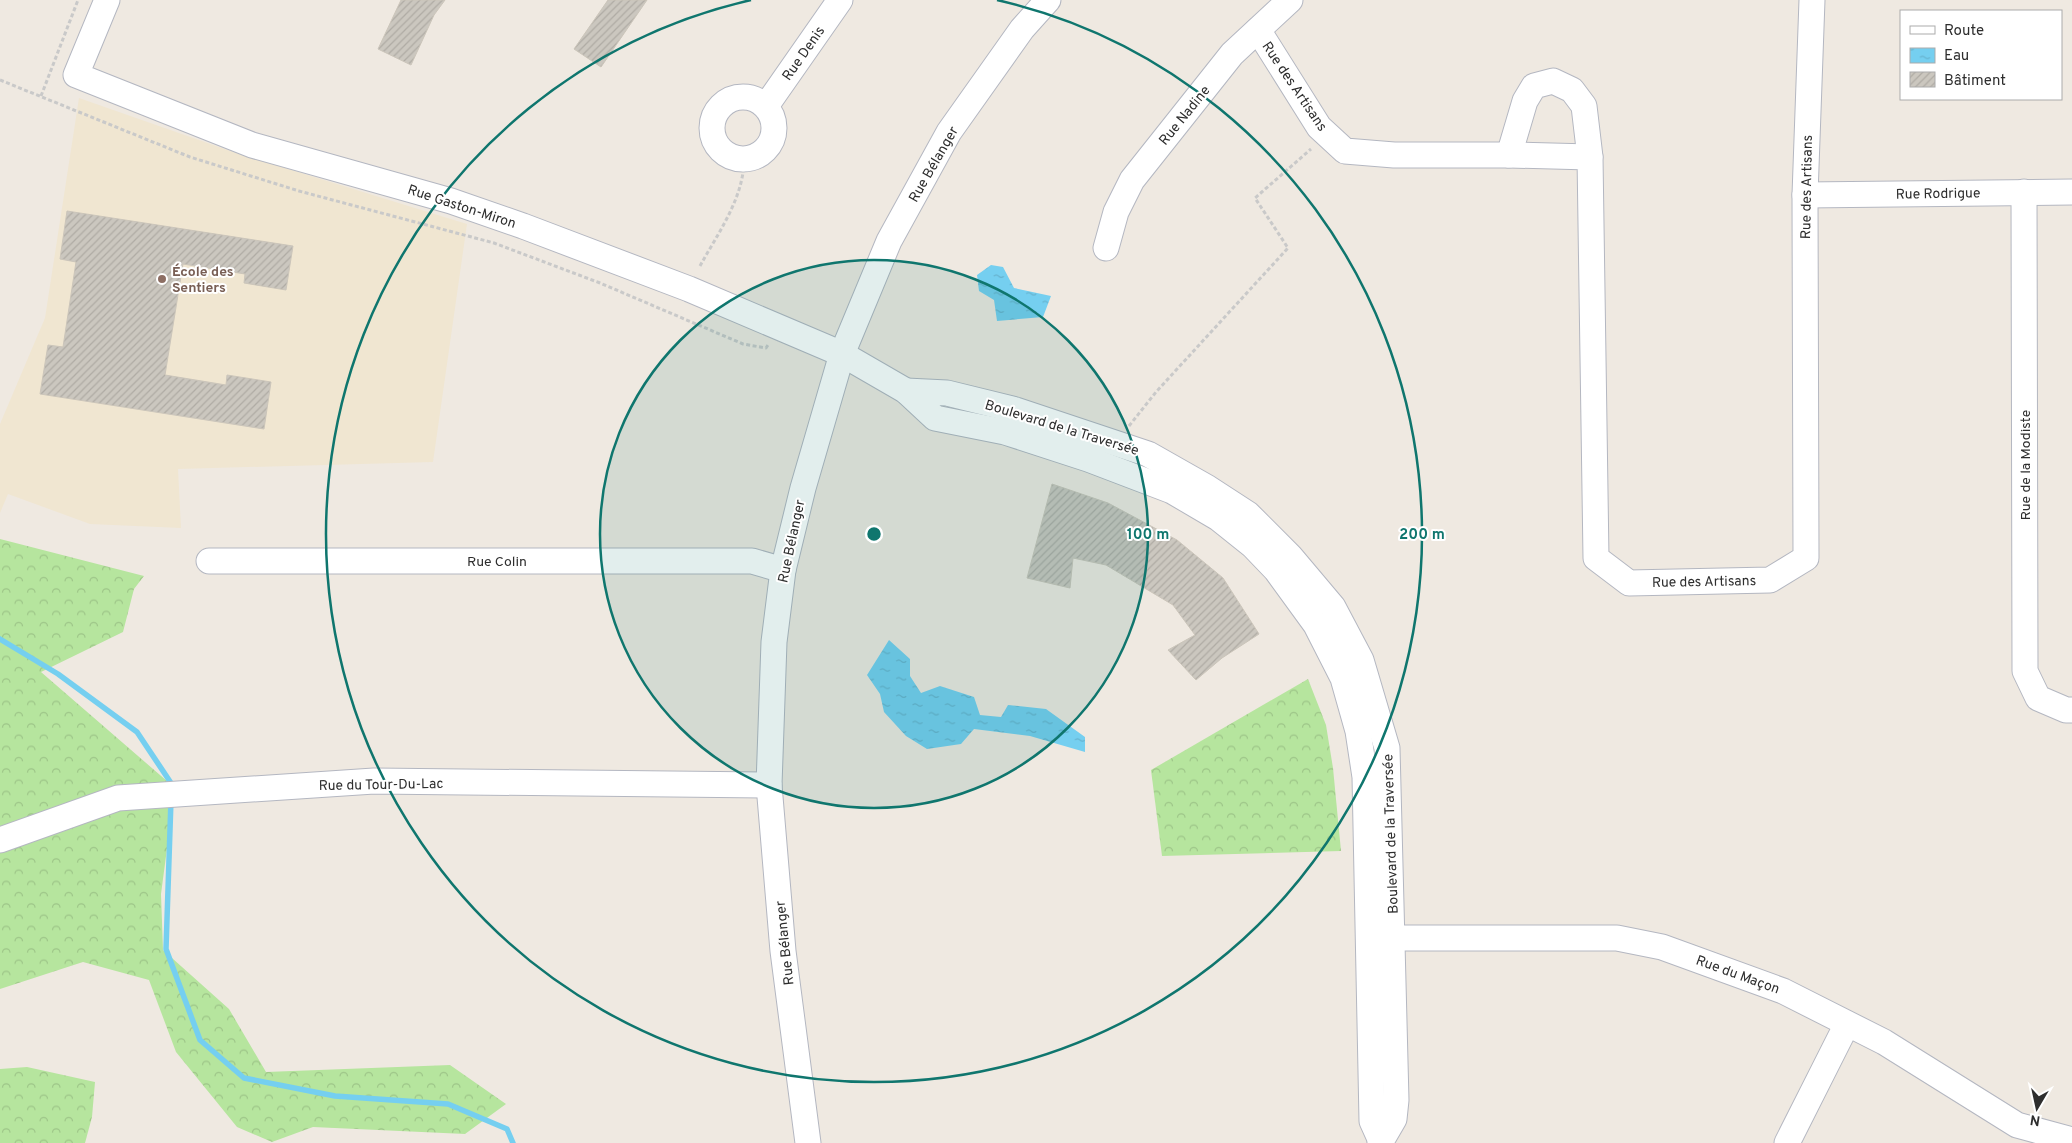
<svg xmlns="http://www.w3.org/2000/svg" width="2072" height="1143" font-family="Overpass,sans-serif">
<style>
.education{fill:#f0e6d1}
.forest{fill:url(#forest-crowns)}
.water{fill:url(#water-ripples)}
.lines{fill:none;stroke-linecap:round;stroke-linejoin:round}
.stream{stroke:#75cff0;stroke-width:5.5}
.building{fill:url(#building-hatch);stroke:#cbc5ba}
.minor-casing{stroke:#b4b7c1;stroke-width:27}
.path{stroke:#c9c9c9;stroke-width:3;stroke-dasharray:4 2.5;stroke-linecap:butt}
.minor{stroke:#fff;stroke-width:25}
.ring{fill:none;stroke:#0f766e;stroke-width:2.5}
.education-dot{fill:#8d6e63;stroke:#fff;stroke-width:2}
.labels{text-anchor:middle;stroke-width:4;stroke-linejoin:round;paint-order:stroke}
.street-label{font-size:14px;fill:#2e2e2e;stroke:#fff}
.education-label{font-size:14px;font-weight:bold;fill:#785e54;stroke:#fff;text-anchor:start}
.centre{fill:#0f766e;stroke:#fff;stroke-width:2.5}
.ring-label{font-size:15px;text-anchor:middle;font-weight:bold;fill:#0f766e;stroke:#fff;stroke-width:4;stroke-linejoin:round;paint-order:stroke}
</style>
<defs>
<pattern id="forest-crowns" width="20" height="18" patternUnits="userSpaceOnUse" patternTransform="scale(1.25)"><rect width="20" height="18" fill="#b6e59e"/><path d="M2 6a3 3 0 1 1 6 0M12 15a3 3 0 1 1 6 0" fill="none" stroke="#9dc588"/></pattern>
<pattern id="water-ripples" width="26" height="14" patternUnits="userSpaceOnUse" patternTransform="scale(1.25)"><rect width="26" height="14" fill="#75cff0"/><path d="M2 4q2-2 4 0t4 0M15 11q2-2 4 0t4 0" fill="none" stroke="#66b2ce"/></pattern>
<pattern id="building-hatch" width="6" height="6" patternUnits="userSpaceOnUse" patternTransform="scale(1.25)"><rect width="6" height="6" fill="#cbc7bf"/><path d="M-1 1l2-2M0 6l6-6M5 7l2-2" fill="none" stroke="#afaba4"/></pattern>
</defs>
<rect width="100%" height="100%" fill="#efe9e1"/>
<polygon class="education" points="79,98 236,153 467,224 433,462 178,469 181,528 90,524 8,494 0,513 0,424 45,318"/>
<g class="forest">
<polygon points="0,539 144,576 134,589 123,632 41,672 175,788 161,894 163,950 229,1009 266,1072 450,1065 506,1104 465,1134 313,1127 272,1142 237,1127 176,1052 149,980 83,962 0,989"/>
<polygon points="1308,679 1326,725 1333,768 1341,851 1162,856 1151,770"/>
<polygon points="27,1067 95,1082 92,1117 85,1143 0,1143 0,1069"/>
</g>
<g class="water">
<polygon points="991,265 1003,267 1014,288 1051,296 1043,317 997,321 994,300 979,291 977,275"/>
<polygon points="889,640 910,659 910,676 921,693 940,686 974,697 980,715 1001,717 1008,705 1046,709 1085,737 1085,752 1030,736 974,729 961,744 927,749 906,736 884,712 880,694 867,675"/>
</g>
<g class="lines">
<g class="stream">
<polyline points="0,639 58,674 137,732 171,783 171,788"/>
<polyline points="171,800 166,949 200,1040 244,1078 335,1096 448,1104 507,1129 513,1143"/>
</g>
</g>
<g class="building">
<polygon points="401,0 445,0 434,15 411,65 378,49"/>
<polygon points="608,0 647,0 601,67 574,49"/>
<polygon points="67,211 293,246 286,290 244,283 245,274 183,264 165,375 226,385 227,375 271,382 264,429 40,394 48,345 63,347 76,262 60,259"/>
<polygon points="1052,484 1108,503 1177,540 1223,578 1259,634 1222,658 1196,680 1168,650 1195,635 1173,605 1106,565 1073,558 1070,588 1027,578"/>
</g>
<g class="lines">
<defs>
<g id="minor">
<polyline points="107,0 76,75 252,145 451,201 523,226 689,289 842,354 906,391 935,418 1005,432 1088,459 1172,491 1218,518 1253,546 1276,570 1316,625 1343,678 1358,731 1365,777 1372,1121 1381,1141"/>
<polyline points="1258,30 1319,127 1345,151 1394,155 1509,155 1590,157 1596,558 1629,583 1770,580 1806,558 1805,195 1812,0"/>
<circle cx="743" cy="128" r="31"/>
<polyline points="766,106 840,0"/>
<polyline points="1509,155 1525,101 1534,86 1553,81 1572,90 1584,106 1590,157"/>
<polyline points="2024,192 2025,671 2038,698 2066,710 2072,710"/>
<polyline points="1805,195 2072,192"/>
<polyline points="1106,248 1116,212 1132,180 1232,54 1290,0"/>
<polyline points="906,391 947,393 1016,410 1148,454 1208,488 1248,514 1290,556 1333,607 1361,660 1387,748 1396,1100 1394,1119 1380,1143"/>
<polyline points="209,561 752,561 783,570"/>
<polyline points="0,840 118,798 374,781 769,785"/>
<polyline points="1376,938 1617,938 1662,947 1783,991 1884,1042 2017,1125 2072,1140"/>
<polyline points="808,1143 783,951 769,785 774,642 783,570 803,488 842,354 889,241 949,132 1022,29 1048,0"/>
<polyline points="1787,1143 1847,1024"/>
</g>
</defs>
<use href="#minor" class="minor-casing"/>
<g class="path">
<polyline points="0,80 190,157 299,191 494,243 600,283 743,344 766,348 768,345"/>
<polyline points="41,96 78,0"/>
<path d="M700,266c18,-33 44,-68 44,-107"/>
<polyline points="1129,426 1156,392 1288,248 1255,198 1311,149"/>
</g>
<use href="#minor" class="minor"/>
</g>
<circle cx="874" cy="534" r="274" fill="#0f766e" fill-opacity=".12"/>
<g class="ring">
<circle cx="874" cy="534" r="274"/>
<path d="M997 0A548 548 0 1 1 751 0"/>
</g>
<circle class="education-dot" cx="162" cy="279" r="5"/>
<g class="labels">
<g class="street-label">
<text transform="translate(803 53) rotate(-55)" y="5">Rue Denis</text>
<text transform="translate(1295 86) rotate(56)" y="5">Rue des Artisans</text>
<text transform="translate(1184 115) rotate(-51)" y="5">Rue Nadine</text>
<text transform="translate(933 164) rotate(-60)" y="5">Rue Bélanger</text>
<text transform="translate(1806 187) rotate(-89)" y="5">Rue des Artisans</text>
<text transform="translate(1938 193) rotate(-1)" y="5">Rue Rodrigue</text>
<text transform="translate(462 206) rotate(18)" y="5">Rue Gaston-Miron</text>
<text transform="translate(1062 427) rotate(17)" y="5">Boulevard de la Traversée</text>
<text transform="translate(2025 465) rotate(-90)" y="5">Rue de la Modiste</text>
<text transform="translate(791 541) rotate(-78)" y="5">Rue Bélanger</text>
<text x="497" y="566">Rue Colin</text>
<text transform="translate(1704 581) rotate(-1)" y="5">Rue des Artisans</text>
<text transform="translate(381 784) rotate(-1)" y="5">Rue du Tour-Du-Lac</text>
<text transform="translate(1390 834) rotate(-92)" y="5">Boulevard de la Traversée</text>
<text transform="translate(784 943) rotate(-96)" y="5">Rue Bélanger</text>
<text transform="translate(1738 974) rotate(20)" y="5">Rue du Maçon</text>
</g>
<g class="education-label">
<text x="172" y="276">École des<tspan x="172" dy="16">Sentiers</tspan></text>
</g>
</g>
<circle cx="874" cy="534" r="8" class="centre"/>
<g class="ring-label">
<text x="1148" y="539">100 m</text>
<text x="1422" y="539">200 m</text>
</g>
<rect x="1900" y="10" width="162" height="90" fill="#ffffff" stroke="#ababab"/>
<rect x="1910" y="26" width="25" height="8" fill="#ffffff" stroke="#ababab"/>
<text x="1944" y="35" font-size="15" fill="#2e2e2e">Route</text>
<rect x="1910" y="48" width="25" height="15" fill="url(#water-ripples)" stroke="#ababab"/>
<text x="1944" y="60" font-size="15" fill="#2e2e2e">Eau</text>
<rect x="1910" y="72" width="25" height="15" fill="url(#building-hatch)" stroke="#ababab"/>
<text x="1944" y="85" font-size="15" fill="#2e2e2e">Bâtiment</text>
<g transform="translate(2037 1108) rotate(189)" stroke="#ffffff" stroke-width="4" paint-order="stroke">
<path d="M0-4L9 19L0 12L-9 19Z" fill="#2e2e2e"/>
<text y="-8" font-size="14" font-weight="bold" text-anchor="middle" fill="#2e2e2e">N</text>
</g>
</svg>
